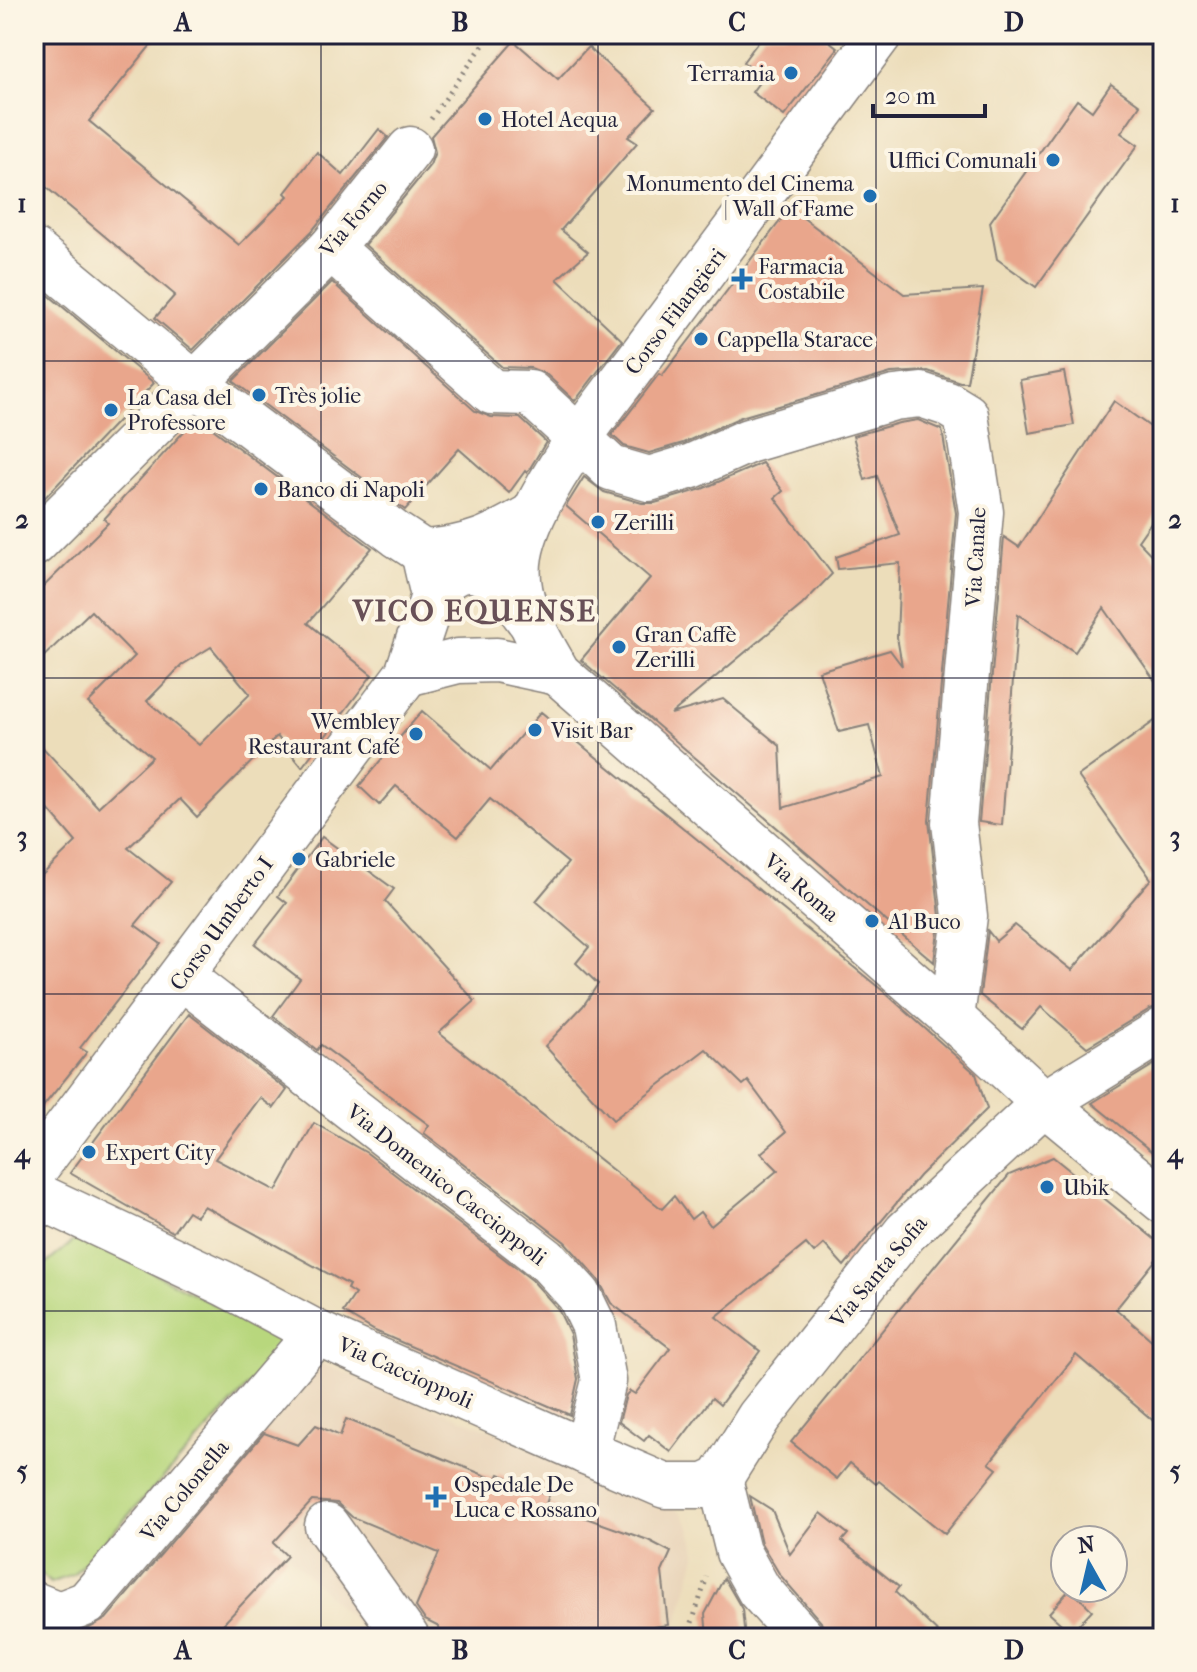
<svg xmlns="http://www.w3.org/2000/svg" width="1197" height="1672" font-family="'IM FELL French Canon',serif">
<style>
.built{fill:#e8d3b7}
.green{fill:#b8d77d;stroke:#6d7c5c;stroke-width:2}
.building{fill:#e9a68c;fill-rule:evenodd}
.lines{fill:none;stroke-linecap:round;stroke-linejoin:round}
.minor-casing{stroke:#87807a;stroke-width:47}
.path{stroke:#87807a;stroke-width:5;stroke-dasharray:2 6;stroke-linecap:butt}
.minor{stroke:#fff;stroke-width:44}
.grid{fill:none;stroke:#22223b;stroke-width:2;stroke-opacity:0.55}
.poi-dot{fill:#1f6fb2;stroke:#fcf5e5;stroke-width:3}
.labels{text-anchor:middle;stroke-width:8;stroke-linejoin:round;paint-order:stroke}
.poi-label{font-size:22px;fill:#22223b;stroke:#fcf5e5;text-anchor:start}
.street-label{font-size:22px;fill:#22223b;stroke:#fcf5e5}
.district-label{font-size:30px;font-weight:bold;letter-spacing:2px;fill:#685057;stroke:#fcf5e5}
.neatline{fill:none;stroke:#22223b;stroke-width:3}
.grid-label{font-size:26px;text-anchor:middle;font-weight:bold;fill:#22223b}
</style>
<rect width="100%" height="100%" fill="#fcf5e5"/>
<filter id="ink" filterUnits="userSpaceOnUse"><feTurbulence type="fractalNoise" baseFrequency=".0125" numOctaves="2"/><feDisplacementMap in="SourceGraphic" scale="16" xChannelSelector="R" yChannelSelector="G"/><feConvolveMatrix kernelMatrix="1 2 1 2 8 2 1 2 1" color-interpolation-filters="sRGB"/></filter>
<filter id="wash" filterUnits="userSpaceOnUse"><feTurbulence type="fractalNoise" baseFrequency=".006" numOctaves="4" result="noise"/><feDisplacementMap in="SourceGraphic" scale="32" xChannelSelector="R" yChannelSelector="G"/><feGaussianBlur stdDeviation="1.8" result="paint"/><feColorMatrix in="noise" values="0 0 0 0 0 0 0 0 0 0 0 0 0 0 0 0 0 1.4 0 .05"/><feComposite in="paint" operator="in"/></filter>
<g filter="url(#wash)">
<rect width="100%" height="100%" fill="#ecddba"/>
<polygon class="built" points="321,1363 490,1430 681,1512 690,1527 697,1552 680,1615 670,1638 370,1638 288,1555 210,1482"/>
<polygon class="green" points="81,1235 288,1343 73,1575 50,1583 34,1567 34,1274"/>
<g id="blocks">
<g class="building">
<polygon points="34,34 160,34 89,121 239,245 288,196 285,193 317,152 343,175 379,129 388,137 312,231 193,350 155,318 175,295 34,177"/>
<polygon points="764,34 820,34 838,48 784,116 752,92 763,77 743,62"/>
<polygon points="514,41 558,79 588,47 655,108 628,137 637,143 561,230 588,252 557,279 622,340 575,401 546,374 531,368 502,367 365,245 430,165 435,152 431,136"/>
<polygon points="1111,84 1140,105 1121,133 1138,145 1036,287 997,259 990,222 1077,100 1092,111"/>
<polygon points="790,208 904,294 983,289 967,382 960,382 928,371 891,373 741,417 683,443 649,453 624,446 612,435 659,374 662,376"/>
<polygon points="332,282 475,411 491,417 520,418 546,442 527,473 525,471 509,493 459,449 405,510 233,381"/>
<polygon points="34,283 154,383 34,509"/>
<polygon points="1064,372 1074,425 1029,433 1020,380"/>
<polygon points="1114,401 1163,436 1163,505 1138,541 1163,567 1163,692 1104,608 1075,652 1018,614 1002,825 979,822 1004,537 1019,547"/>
<path d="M197,417l175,131 -64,75 64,52 -70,92 -25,-31 -80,81 -17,-18 -52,49 43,34 -36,43 26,19 -81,104 7,4 -53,66v-235l42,-41 -42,-49v-55l64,69 54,-50 -64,-54 47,-47 -44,-45 -57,55v-70l74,-73 -4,-4zM211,647l39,47 -51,51 -52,-44 35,-36z"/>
<polygon points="918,420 942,430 956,513 929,821 940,916 934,962 581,660 650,578 566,506 584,477 604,492 642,503 655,503 702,489 762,463 783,491 775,498 832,574 802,605 671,714 723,699 780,746 783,808 883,777 869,725 839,732 819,671 890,650 902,666 897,637 900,563 838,569 836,557 900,535 877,476 865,480 853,436 899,423"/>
<polygon points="422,711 491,770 541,712 883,991 976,1074 987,1109 919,1176 844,1266 824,1244 814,1253 806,1244 716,1317 760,1351 720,1405 712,1398 671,1452 649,1435 644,1441 619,1422 626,1395 630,1391 635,1394 670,1348 611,1303 598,1279 565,1242 424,1133 429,1125 321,1045 317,1050 273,1016 300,979 255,944 287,903 278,896 322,837 394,889 385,901 475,1001 439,1033 662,1209 674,1196 691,1219 700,1212 711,1226 778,1170 761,1153 786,1132 748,1081 743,1085 706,1049 613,1120 545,1046 583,1006 598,984 576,963 589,947 536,901 568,863 490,799 458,837 396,786 379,805 359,786"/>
<polygon points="1163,715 1163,1005 1150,1009 1087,1047 1041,1007 1022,1029 980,995 988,931 996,941 1015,925 1072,970 1151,879 1078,776"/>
<polygon points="189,1014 287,1090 274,1108 260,1098 215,1159 276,1191 314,1123 367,1153 532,1280 558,1309 570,1334 578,1379 570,1415 375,1331 343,1312 355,1294 347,1289 349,1285 204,1206 196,1216 188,1211 173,1232 70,1173"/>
<polygon points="1163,1059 1163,1161 1092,1103"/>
<polygon points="1053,1157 1163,1246 1163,1251 1116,1309 1163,1350 1163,1429 1076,1355 989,1463 997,1469 945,1534 879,1481 876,1484 850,1463 837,1479 791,1442 1009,1175"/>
<polygon points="346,1419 496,1480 499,1474 549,1495 546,1504 648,1540 671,1552 662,1572 668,1625 575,1638 440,1638 439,1627 425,1620 416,1607 439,1553 352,1517 337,1503 312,1501 273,1543 287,1556 210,1638 71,1638 106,1619 264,1433 298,1445 316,1425 340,1436"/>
<polygon points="750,1496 772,1510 790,1554 821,1513 848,1534 842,1541 899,1587 895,1592 944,1638 826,1638 821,1622 780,1575 761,1543"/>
<polygon points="724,1578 742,1609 745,1638 707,1638 705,1614"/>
<polygon points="1070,1589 1092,1610 1071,1633 1049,1613"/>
</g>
</g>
</g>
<g filter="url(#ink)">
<use href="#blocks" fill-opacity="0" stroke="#87807a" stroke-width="2"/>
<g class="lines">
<defs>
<g id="minor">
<path d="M880,34c-75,102 -151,204 -227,306 -41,56 -121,148 -133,215 -8,44 18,82 38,118l394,345 92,85 119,98"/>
<polyline points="331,248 492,392 530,393 611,468 649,479 692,466 748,441 894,398 921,395 948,404 966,415 981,512 954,823 965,916 952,1018"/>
<polyline points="34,251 195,384 397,535 423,552"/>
<polyline points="34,544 331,248 410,149"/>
<path d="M426,552c46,-4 66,-14 106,-37"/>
<path d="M433,596c5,-7 11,-16 17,-20 32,-22 62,21 78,43"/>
<polyline points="407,674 458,661 497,660 558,673"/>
<polyline points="182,977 549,1262 579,1295 594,1326 604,1381 586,1452"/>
<polyline points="34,1171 407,674 433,596 423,552"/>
<polyline points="34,1194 225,1284 317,1333 586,1452 665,1486 705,1486 720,1479 759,1417 906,1232 1044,1103 1163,1030"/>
<polyline points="720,1479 738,1552 759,1590 802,1638"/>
<polyline points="327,1526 407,1638"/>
<polyline points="34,1604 59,1614 87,1603 317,1333"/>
</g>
</defs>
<use href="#minor" class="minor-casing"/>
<g class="path">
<polyline points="431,119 491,34"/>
<polyline points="687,1638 707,1577"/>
</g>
<use href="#minor" class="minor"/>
</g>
</g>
<path class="grid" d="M321,34v1604M598,34v1604M876,34v1604M34,361h1129M34,678h1129M34,994h1129M34,1311h1129"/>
<g class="poi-dot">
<circle cx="791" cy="73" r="8"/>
<circle cx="485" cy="119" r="8"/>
<circle cx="1053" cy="160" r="8"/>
<circle cx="870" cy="196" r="8"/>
<path d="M738 267h8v8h8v8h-8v8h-8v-8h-8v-8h8z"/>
<circle cx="701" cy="339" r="8"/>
<circle cx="259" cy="395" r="8"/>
<circle cx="111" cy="410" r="8"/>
<circle cx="261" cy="489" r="8"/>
<circle cx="598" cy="522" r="8"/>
<circle cx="619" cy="647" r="8"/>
<circle cx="535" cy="730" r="8"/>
<circle cx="416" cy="734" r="8"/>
<circle cx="299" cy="859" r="8"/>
<circle cx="872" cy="921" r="8"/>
<circle cx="89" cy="1152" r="8"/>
<circle cx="1047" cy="1187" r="8"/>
<path d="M432 1485h8v8h8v8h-8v8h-8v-8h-8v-8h8z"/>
</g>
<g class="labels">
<g class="poi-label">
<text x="775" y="81" text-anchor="end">Terramia</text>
<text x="501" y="127">Hotel Aequa</text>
<text x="1037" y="168" text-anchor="end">Uffici Comunali</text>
<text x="854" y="191" text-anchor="end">Monumento del Cinema<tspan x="854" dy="25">| Wall of Fame</tspan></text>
<text x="758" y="274">Farmacia<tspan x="758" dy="25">Costabile</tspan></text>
<text x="717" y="347">Cappella Starace</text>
<text x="275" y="403">Très jolie</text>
<text x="127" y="405">La Casa del<tspan x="127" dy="25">Professore</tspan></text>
<text x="277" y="497">Banco di Napoli</text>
<text x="614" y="530">Zerilli</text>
<text x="635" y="642">Gran Caffè<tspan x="635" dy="25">Zerilli</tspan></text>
<text x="400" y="729" text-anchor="end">Wembley<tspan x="400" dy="25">Restaurant Café</tspan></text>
<text x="551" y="738">Visit Bar</text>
<text x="315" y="867">Gabriele</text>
<text x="888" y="929">Al Buco</text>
<text x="105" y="1160">Expert City</text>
<text x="1063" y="1195">Ubik</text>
<text x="454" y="1492">Ospedale De<tspan x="454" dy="25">Luca e Rossano</tspan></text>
</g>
<g class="street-label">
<text transform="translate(353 218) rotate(-50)" y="8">Via Forno</text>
<text transform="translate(675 311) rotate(-53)" y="8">Corso Filangieri</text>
<text transform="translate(975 557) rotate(-87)" y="8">Via Canale</text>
<text transform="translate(802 887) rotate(41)" y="8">Via Roma</text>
<text transform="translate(221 923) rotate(-54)" y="8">Corso Umberto I</text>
<text transform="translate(447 1184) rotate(38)" y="8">Via Domenico Caccioppoli</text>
<text transform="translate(878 1271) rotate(-50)" y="8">Via Santa Sofia</text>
<text transform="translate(406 1372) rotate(24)" y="8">Via Caccioppoli</text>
<text transform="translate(184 1490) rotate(-50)" y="8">Via Colonella</text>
</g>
<g class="district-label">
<text x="475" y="621">VICO EQUENSE</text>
</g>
</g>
<rect width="1197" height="1672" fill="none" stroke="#fcf5e5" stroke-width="88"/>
<g transform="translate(1089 1564) rotate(352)"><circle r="38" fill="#fcf5e5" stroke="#a5a1a1" stroke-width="2"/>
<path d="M0-6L14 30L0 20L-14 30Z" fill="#1f6fb2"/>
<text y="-12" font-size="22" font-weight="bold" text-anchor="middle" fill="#22223b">N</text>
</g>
<path d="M873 104v12h112v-12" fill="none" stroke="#22223b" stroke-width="4"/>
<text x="885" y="104" font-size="24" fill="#22223b" stroke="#fcf5e5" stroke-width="6" paint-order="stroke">20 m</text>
<rect x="44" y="44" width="1109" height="1584" class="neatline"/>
<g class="grid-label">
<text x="183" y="31">A</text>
<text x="460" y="31">B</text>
<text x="737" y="31">C</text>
<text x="1014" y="31">D</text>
<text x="22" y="212">1</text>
<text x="1175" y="212">1</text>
<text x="22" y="528">2</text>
<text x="1175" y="528">2</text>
<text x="22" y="845">3</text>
<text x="1175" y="845">3</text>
<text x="22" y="1162">4</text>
<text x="1175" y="1162">4</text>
<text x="22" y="1479">5</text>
<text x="1175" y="1479">5</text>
<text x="183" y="1659">A</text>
<text x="460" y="1659">B</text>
<text x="737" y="1659">C</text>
<text x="1014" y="1659">D</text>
</g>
</svg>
